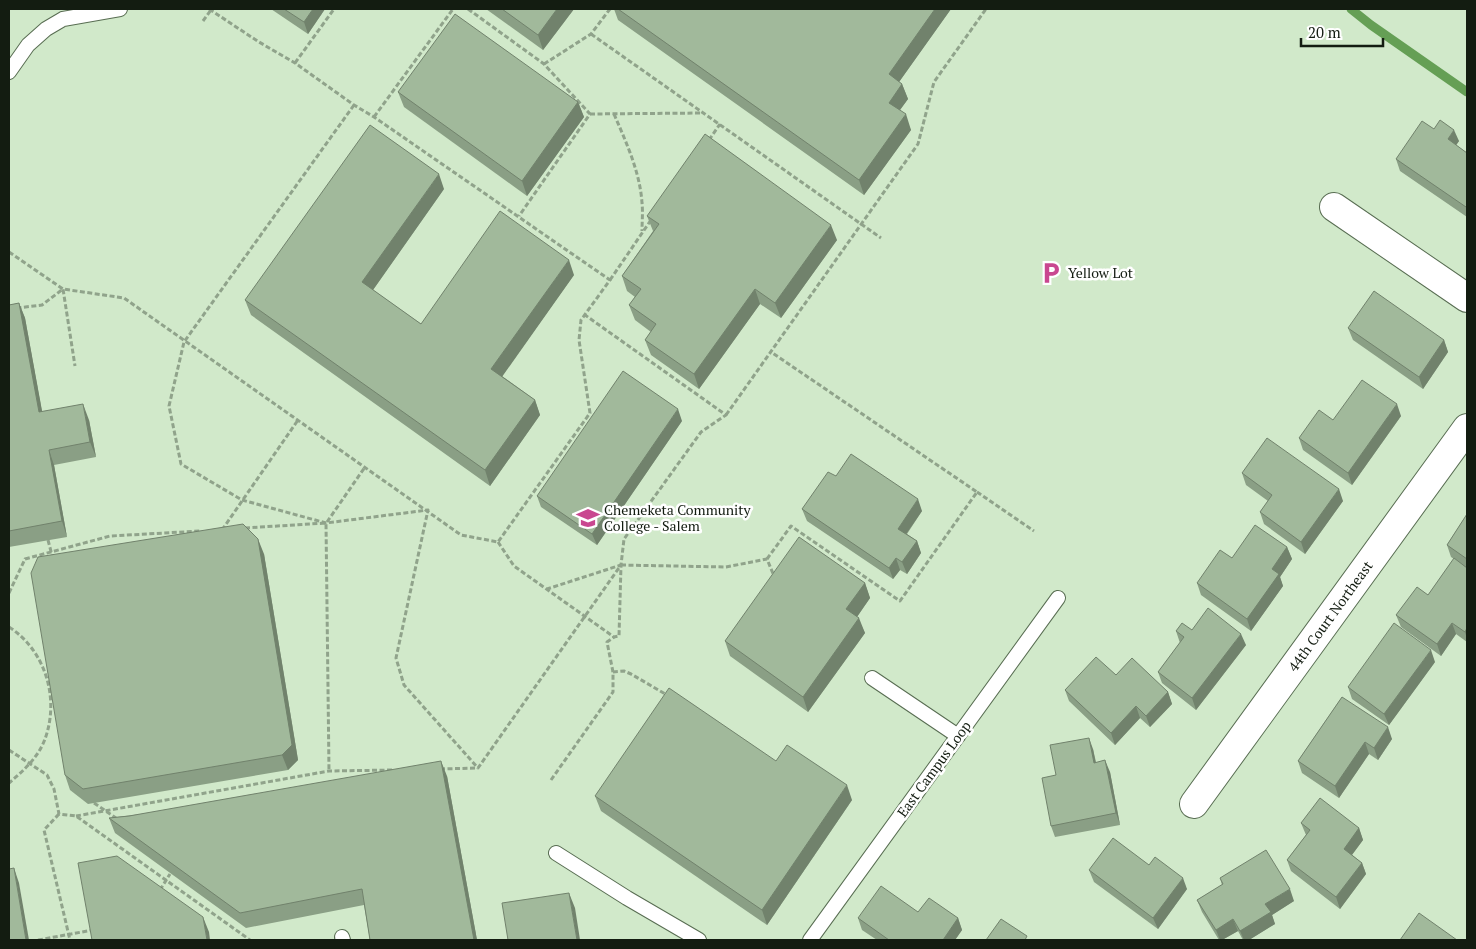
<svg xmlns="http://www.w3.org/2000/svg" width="1476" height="949" font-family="'PT Serif',serif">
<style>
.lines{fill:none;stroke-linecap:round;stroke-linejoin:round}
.stream{stroke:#659f55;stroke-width:9}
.service-casing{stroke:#586d52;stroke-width:16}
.minor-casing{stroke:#586d52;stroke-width:30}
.path{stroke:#90a38b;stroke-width:3;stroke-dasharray:5 2.5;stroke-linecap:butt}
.service{stroke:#fff;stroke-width:14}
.minor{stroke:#fff;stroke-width:28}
.path-bridge{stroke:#90a38b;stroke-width:3;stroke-dasharray:5 2.5;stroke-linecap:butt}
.wall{fill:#8a9f85}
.shaded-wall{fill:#71826c}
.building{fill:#a1b99b;stroke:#71826c}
.labels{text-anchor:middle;stroke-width:5;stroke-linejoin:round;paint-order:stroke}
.poi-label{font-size:14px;fill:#131c11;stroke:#fff;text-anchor:start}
.street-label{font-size:14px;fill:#131c11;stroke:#fff}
</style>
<rect width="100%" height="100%" fill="#d1e9ca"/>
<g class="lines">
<polyline class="stream" points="1351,9 1371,25 1467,92"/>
<defs>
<g id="service">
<polyline points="9,72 28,45 46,29 63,19 120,9"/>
<polyline points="872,678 958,736"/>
<polyline points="556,853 627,898 699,940"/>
<polyline points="342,937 343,940"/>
<polyline points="810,940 1058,598"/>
</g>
<g id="minor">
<polyline points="1334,207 1467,298"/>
<path id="s1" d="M1194,804l273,-376"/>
</g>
</defs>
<use href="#service" class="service-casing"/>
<use href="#minor" class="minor-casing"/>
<g class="path">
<polyline points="468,9 544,64 590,114 519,216"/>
<polyline points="203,21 211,10"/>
<polyline points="591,34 881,238"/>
<polyline points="295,63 334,9"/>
<polyline points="544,64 591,34 610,9"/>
<polyline points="354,105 184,342 169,406 181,464 242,500 326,523 428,510 396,658 404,685 478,768"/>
<polyline points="590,114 702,113"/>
<path d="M614,114c12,28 26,58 28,89 1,9 0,19 0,28"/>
<polyline points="374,117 453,9"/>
<polyline points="709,140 720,124"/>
<polyline points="9,252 63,289 124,298 461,535 498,542 590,413 579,340 581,320 610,280 374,117 354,105 295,63 259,42 209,9"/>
<polyline points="610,280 651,220"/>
<polyline points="9,309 42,305 63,289 75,366"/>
<polyline points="726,415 918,144 934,82 986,9"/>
<polyline points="977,492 1034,531"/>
<polyline points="327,522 365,467"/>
<polyline points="245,528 326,523 329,771"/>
<polyline points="222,530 298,420"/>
<polyline points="498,542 514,566 614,637 619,636 621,565 624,539 701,432 726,415 585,315"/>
<polyline points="767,559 791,526 900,601 977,492 771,352"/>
<polyline points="621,565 726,567 767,559 774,576"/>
<polyline points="9,593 25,559 110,536 201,531"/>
<path d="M9,627c36,23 51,71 36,112 -7,19 -22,32 -36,44"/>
<polyline points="613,672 607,642 614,637"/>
<polyline points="9,750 47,775 54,789 59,814 76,816 250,940"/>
<polyline points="440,769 478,768 621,565 547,589"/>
<polyline points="551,780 613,692 613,672 624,671 631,674 667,695"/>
<polyline points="59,814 44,830 70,940"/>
<polyline points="76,816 329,771 394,770"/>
</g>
<use href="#service" class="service"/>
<use href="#minor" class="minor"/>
<g class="path-bridge">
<polyline points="48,540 53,559"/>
<polyline points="94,803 116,818"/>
<polyline points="160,890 170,874"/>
<polyline points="38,940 93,930"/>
</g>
</g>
<g class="wall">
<polygon points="271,9 325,9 308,34"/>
<polygon points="486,9 574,9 543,50"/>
<polygon points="614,9 951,9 899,82 902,84 908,99 900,110 911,130 864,195 618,20"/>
<polygon points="398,92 578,102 584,117 527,196 404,107"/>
<polygon points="1434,129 1459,141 1456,145 1467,153 1467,217 1400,171 1396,159"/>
<polygon points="444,189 373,290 421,324 574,275 502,376 535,400 540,415 490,486 251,315 245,300"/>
<polygon points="647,216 837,240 781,318 760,304 699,389 651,355 645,340 651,332 635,320 629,305 635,297 627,291 622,276 653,231"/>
<polygon points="19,303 25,318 42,412 89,420 96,457 54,465 67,537 9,547 9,305"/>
<polygon points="1348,328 1444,340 1448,352 1423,389 1353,340"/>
<polygon points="1401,416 1352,485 1303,450 1299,438 1333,420"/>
<polygon points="682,421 597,545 541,507 537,496"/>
<polygon points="1242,473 1343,501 1305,554 1264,524 1260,512 1268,501 1246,485"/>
<polygon points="836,476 922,511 907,534 917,541 921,553 907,574 900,570 893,579 807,521 802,509"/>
<polygon points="1467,514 1467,642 1456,634 1441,656 1401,627 1396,615 1428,595 1454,559 1451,557 1447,545"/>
<polygon points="1287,547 1292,559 1280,577 1283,586 1251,631 1201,595 1197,583 1232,558"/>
<polygon points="264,554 298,760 288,770 88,804 70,790 65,775"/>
<polygon points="865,583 870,598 857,617 865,633 808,712 730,656 725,641"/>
<polygon points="1192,630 1246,645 1196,710 1162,683 1158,672 1180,643 1176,631"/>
<polygon points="1435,662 1389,725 1352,699 1348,687"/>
<polygon points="1116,675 1168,692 1172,704 1150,727 1140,718 1115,745 1069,701 1065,690"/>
<polygon points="1342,697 1392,739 1378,760 1369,754 1339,798 1302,773 1298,761"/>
<polygon points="1093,749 1096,762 1110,772 1120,825 1055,837 1051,826 1056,775"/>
<polygon points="447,776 477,940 370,940 364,905 246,928 115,833 109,818"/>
<polygon points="595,796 852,800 767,925 601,811"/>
<polygon points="1301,823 1359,828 1363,840 1352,855 1362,863 1366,874 1340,909 1291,871 1287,860 1306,835"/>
<polygon points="1149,865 1187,889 1158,929 1094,882 1089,870"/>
<polygon points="1220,878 1294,901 1272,915 1275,924 1249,940 1243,940 1238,931 1222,940 1219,940 1202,912 1197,900 1222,885"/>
<polygon points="918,912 958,918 962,930 955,940 877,940 862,930 858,918"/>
</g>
<g class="shaded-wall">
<polygon points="313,9 325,9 308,34 304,22"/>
<polygon points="557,9 574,9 543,50 538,35"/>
<polygon points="935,9 951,9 894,89 889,74"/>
<polygon points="902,84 908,99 894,118 889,103"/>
<polygon points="578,102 584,117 527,196 522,181"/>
<polygon points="906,114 911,130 864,195 859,180"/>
<polygon points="1454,130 1459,141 1452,151 1448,139"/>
<polygon points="439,174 444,189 368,297 362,282"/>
<polygon points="831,225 837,240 781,318 775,303"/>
<polygon points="569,260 574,275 497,384 491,369"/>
<polygon points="755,289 760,304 699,389 694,374"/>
<polygon points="19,303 25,318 45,427 39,412"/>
<polygon points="1444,340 1448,352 1423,389 1419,377"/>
<polygon points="535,400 540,415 490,486 485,470"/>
<polygon points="83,404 89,420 96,457 90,442"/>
<polygon points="1397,404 1401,416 1352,485 1348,473"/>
<polygon points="678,409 682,421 597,545 592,534"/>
<polygon points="49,450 54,465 67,537 62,521"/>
<polygon points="1339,489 1343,501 1305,554 1301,542"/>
<polygon points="918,499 922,511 902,540 898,529"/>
<polygon points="258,539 264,554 298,760 288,770 282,755"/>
<polygon points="917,541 921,553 907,574 902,562"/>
<polygon points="1287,547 1292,559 1280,577 1283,586 1251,631 1247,619 1272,569"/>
<polygon points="896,558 900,570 893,579 889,568"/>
<polygon points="865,583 870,598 852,624 846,609"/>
<polygon points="859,618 865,633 808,712 803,697"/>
<polygon points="1452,623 1456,634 1441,656 1437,644"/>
<polygon points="1467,628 1467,639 1465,632"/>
<polygon points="1241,634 1246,645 1196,710 1192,698"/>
<polygon points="1431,650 1435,662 1389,725 1384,714"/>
<polygon points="1168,692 1172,704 1150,727 1146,716"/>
<polygon points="1136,706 1140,718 1115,745 1111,733"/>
<polygon points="1388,727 1392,739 1378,760 1374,748"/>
<polygon points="1089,738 1093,749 1098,775 1094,763"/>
<polygon points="1365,742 1369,754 1339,798 1335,786"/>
<polygon points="1105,760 1110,772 1120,825 1116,813"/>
<polygon points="441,761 447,776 477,940 474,940"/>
<polygon points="847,785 852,800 767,925 762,910"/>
<polygon points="1359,828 1363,840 1348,860 1344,849"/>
<polygon points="1362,863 1366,874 1340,909 1336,897"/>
<polygon points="14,868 19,883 29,940 26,940"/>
<polygon points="1183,878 1187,889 1158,929 1153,918"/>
<polygon points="1290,889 1294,901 1272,915 1275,924 1249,940 1244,940 1240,931 1265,904"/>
<polygon points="569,893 575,908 580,940 577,940"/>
<polygon points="203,917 209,932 210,940 207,940"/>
<polygon points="958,918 962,930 955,940 943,940"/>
<polygon points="1233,919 1238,931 1222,940 1220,940 1216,930"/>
</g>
<g class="building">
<polygon points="284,9 313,9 304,22"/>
<polygon points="502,9 557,9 538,35"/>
<polygon points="618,9 935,9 889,74 902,84 889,103 906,114 859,180"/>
<polygon points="455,14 578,102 522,181 398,92"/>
<polygon points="1440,120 1454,130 1448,139 1467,153 1467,205 1466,207 1396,159 1422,121 1434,129"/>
<polygon points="370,125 439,174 362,282 421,324 500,211 569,260 491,369 535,400 485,470 245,300"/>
<polygon points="705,134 831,225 775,303 755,289 694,374 645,340 656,324 629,305 641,289 622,276 659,224 647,216"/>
<polygon points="1374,291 1444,340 1419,377 1348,328"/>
<polygon points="19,303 39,412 83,404 90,442 49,450 62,521 9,531 9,305"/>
<polygon points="623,371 678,409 592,534 537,496"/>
<polygon points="1362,380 1397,404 1348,473 1299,438 1319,410 1333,420"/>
<polygon points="1267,438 1339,489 1301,542 1260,512 1272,495 1242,473"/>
<polygon points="851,454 918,499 898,529 917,541 902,562 896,558 889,568 802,509 828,472 836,476"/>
<polygon points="1467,514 1467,559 1447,545"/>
<polygon points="243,524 258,539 292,745 282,755 83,789 65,775 31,573 38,557"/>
<polygon points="1255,525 1287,547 1272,569 1279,574 1247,619 1197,583 1220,550 1232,558"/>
<polygon points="799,537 865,583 846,609 859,618 803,697 725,641"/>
<polygon points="1454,558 1467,568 1467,628 1465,632 1452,623 1437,644 1396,615 1417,587 1428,595"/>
<polygon points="1208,608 1241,634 1192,698 1158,672 1184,637 1176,631 1182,623 1192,630"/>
<polygon points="1394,623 1431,650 1384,714 1348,687"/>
<polygon points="1096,657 1116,675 1132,658 1168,692 1146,716 1136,706 1111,733 1065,690"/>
<polygon points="669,688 776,761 787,745 847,785 762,910 595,796"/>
<polygon points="1342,697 1388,727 1374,748 1365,742 1335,786 1298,761"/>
<polygon points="1089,738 1094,763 1105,760 1116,813 1051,826 1042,778 1056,775 1050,745"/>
<polygon points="441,761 474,940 370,940 362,889 240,913 109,818 129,816"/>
<polygon points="1320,798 1359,828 1344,849 1362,863 1336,897 1287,860 1310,830 1301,823"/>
<polygon points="1113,838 1149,865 1155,857 1183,878 1153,918 1089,870"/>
<polygon points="1266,850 1290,889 1265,904 1271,912 1240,931 1233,919 1216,930 1197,900 1223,884 1220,878"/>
<polygon points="117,856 203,917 207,940 92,940 78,863"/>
<polygon points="14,868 26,940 9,940 9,869"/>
<polygon points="881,886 918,912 929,898 958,918 943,940 889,940 858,918"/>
<polygon points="569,893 577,940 508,940 502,903"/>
<polygon points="1419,913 1457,940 1400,940"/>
<polygon points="1001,919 1027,936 1025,940 986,940"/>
</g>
<defs>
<symbol id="parking-bare" viewBox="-9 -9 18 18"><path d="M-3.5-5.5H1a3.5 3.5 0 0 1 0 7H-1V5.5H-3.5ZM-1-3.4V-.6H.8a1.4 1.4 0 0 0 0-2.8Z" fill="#c94790" stroke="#fff" stroke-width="2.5" paint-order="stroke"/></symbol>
<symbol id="university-bare" viewBox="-9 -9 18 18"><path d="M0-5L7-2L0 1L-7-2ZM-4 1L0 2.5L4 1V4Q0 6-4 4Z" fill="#c94790" stroke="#fff" stroke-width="2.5" paint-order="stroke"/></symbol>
</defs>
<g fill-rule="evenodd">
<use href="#parking-bare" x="1035" y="257" width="32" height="32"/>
<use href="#university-bare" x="572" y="502" width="32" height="32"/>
</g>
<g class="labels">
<g class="poi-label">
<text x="1068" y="278">Yellow Lot</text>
<text x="604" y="515">Chemeketa Community<tspan x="604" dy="16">College - Salem</tspan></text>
</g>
<g class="street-label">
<text dy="5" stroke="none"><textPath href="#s1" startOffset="232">44th Court Northeast</textPath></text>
<text transform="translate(934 769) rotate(-54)" y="5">East Campus Loop</text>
</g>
</g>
<rect width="1476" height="949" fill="none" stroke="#131c11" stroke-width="20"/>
<path d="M1301 38v8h82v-8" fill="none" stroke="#131c11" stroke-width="2.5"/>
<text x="1308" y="38" font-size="15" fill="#131c11" stroke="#ffffff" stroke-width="4" paint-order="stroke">20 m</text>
</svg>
